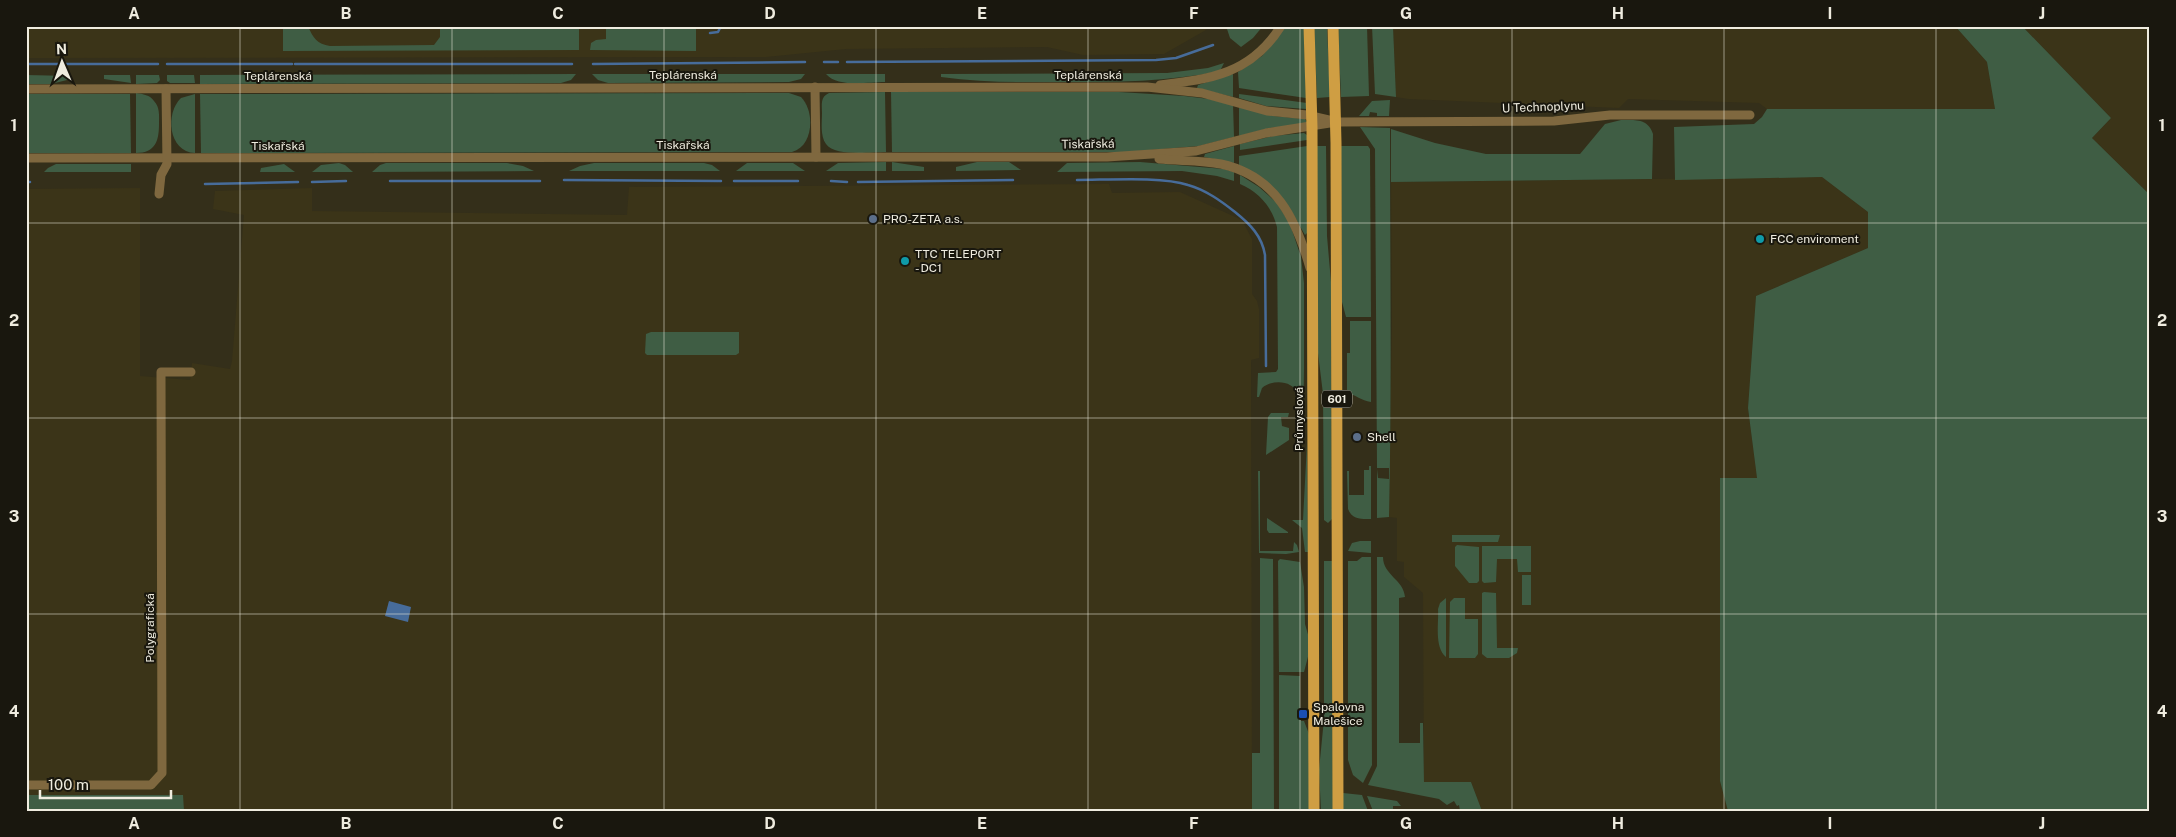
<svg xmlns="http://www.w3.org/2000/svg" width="2176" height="837" font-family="'Public Sans',sans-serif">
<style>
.built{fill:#3b3418}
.green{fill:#3f5d44}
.water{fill:#476c9a}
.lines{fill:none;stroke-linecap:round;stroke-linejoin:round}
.stream{stroke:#476c9a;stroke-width:2.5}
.minor{stroke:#7f683f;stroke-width:9}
.major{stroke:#cf9e43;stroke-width:11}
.grid{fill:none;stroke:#efecdf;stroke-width:1;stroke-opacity:0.55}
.service-dot{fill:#5c6f8a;stroke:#19170e;stroke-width:2}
.culture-dot{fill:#0f9aa8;stroke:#19170e;stroke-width:2}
.transit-dot{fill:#1a4fb4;stroke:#19170e;stroke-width:2}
.labels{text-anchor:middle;stroke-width:4;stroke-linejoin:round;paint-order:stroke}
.shield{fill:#19170e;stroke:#afaca0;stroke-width:1}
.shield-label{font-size:11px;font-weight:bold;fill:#efecdf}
.street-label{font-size:12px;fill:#efecdf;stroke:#19170e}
.poi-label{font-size:12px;fill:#efecdf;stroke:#19170e;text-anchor:start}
.neatline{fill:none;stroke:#efecdf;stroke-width:2}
.grid-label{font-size:16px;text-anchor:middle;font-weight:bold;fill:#efecdf}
</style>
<rect width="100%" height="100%" fill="#342f1a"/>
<g class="built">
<polygon points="26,26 1205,26 1206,30 1164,54 1083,55 1047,47 846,49 766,57 26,58"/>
<polygon points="1393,26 1955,26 1987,62 1995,109 1767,109 1759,103 1628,99 1619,108 1409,99 1396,97"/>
<polygon points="2022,26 2150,26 2150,195 2092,138 2111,118"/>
<polygon points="1822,177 1868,212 1868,248 1756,296 1748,408 1757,478 1720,478 1720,781 1728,811 1482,811 1471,782 1424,782 1423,593 1404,577 1404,562 1397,561 1397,518 1389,517 1392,323 1391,182"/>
<polygon points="1109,184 1112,193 1180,192 1242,220 1252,239 1252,294 1257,301 1259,309 1259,358 1251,360 1252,811 26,811 26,189 140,188 140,376 190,380 192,363 230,369 232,361 244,215 213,209 215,191 312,188 312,211 627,215 629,187"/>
</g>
<g class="green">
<path d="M283,26h25c5,12 9,18 22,20l104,-1 6,-8v-11h139v24l-296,1z"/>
<polygon points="610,26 696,26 696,51 590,50 591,43 596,40 606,39 606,29"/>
<polygon points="1226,26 1263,26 1253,38 1241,47 1230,38"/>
<polygon points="1286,26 1304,26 1306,98 1239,88 1238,72 1262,56"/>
<polygon points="1314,26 1327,26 1330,97 1317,98"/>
<polygon points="1338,26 1367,26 1369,96 1341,97"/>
<polygon points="1372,26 1393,26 1396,97 1375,94"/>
<polygon points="1955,26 2022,26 2111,118 2092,138 2150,195 2150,811 1728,811 1720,781 1720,478 1757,478 1748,408 1756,296 1868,248 1868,212 1822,177 1675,180 1674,127 1754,124 1762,117 1767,109 1995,109 1987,62"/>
<path d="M1224,63l-4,8c-52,11 -104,11 -156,11 -42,0 -82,1 -123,-5v-3l226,-1 41,-5z"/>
<polygon points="576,74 571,80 561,83 200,84 200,75"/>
<polygon points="592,74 805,74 801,79 789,82 608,83 598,80"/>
<path d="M826,74h59v8c-17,0 -47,6 -59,-8z"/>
<polygon points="1233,74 1233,97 1197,88 1198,85"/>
<polygon points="26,75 71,76 71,79 51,84 26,84"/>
<polygon points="104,75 130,75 131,83 104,79"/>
<polygon points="136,75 159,75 160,80 157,83 136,84"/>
<polygon points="167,75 194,75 195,83 170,83 167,81"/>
<path d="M885,92l1,60c-15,0 -51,5 -60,-8 -6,-8 -4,-22 -4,-31 0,-9 -2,-16 7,-20z"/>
<polygon points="891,92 1119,92 1184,96 1209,99 1233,105 1234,137 1199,146 1126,152 892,152"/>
<path d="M136,93c7,1 14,2 18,8 6,6 5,15 5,23 0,16 -3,29 -23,29z"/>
<path d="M789,93l12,4c14,14 13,49 -9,55l-591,1 -1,-59z"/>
<polygon points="26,94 130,94 131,153 26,153"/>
<path d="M195,94v59c-27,-1 -30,-40 -14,-55z"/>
<polygon points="1239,94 1307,103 1306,109 1266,106 1239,98"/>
<polygon points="1390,100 1389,116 1377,116 1377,113 1370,112 1369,116 1359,116 1372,101"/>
<polygon points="1239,107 1274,116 1305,119 1307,122 1305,124 1270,128 1239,136"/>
<path d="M1621,120c14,0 27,-2 32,14l-1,45 -261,3v-53l44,14 51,11h94l25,-30z"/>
<path d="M1360,127l30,1c0,130 2,259 -1,389l-12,1v-49l1,9 11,1v-11h-12l-2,-319z"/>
<polygon points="1304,133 1307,135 1307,140 1240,150 1240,144 1273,136"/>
<polygon points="1234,146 1234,163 1204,157 1205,154"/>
<path d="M1307,146v87l-2,2c-19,-34 -28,-52 -66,-70v-9z"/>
<polygon points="1317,146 1326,146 1327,236 1331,282 1332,519 1328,523 1324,520 1323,394 1318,353"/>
<polygon points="1341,146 1368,146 1370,149 1371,317 1346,317 1342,302"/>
<polygon points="886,162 886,171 826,171 838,163"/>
<polygon points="892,162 924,167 924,171 892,171"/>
<polygon points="977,162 1009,162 1021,170 956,171 956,167"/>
<polygon points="1140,162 1224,169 1234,172 1234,181 1217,176 1182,171 1057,172 1067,163"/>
<polygon points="339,163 345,165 353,172 312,172 321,165"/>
<polygon points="386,163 507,163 523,166 534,171 372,172 380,165"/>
<polygon points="594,163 704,163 712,165 720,171 569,171 580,166"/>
<polygon points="747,163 793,163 805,171 736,171"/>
<polygon points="56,164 131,164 131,172 44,172 48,168"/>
<polygon points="284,164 295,172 260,172 261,168"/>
<path d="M1240,175l19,12 18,16 13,21 11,33 3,26v86l-1,63 -6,10 -2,-2 4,-7 -1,-39c-5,-14 -26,-15 -36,-6l-3,9h-2l1,-24 18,-1 2,-3 -1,-142c-5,-20 -18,-35 -37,-43z"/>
<path d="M1350,321h21v81c-10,-1 -15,-8 -24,-8v-41h3z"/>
<polygon points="651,332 739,332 739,353 736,355 647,355 645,353 646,334"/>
<polygon points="1271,413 1289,413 1288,417 1281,417 1282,426 1289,428 1289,440 1266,455 1268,417"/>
<polygon points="1307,443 1308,552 1305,552 1302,528 1292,520 1303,520"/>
<path d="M1369,466h2v53c-9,0 -19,1 -23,-10l-1,-38h2v24h15v-25h5z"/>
<polygon points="1258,471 1260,471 1260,551 1293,551 1294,542 1297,545 1299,552 1286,554 1259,553"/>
<polygon points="1267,518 1288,532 1288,533 1269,533 1267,530"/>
<polygon points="1452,535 1500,535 1498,542 1452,542"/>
<polygon points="1360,541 1371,541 1371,553 1348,551 1352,543"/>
<polygon points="1457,545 1479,547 1479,581 1477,583 1469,583 1455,566 1455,547"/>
<polygon points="1482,546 1531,546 1531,572 1518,572 1517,559 1497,559 1496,582 1484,583 1482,581"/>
<polygon points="1362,557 1371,557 1372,765 1363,783 1353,775 1348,760 1348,561 1357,561"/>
<path d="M1377,557h6c0,18 21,23 22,40l-6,1v145h21v-20h3l1,59h47l11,29h-22l-1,-6 -2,1 -3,-5 -7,4 -8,-6 -71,-14 9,-19z"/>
<polygon points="1260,558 1273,559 1274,811 1252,811 1252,753 1260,753"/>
<polygon points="1280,559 1300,562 1304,587 1305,624 1309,638 1309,653 1304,672 1279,672 1278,561"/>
<polygon points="1324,561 1332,561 1333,811 1321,811 1319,770 1324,719"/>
<rect x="1522" y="575" width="9" height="30"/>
<polygon points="1484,592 1496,593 1497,648 1518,648 1517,653 1509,658 1487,658 1482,654 1482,593"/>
<path d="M1446,598v59c-12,-10 -7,-34 -8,-48l2,-6z"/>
<polygon points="1454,598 1465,598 1465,619 1478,619 1478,654 1475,658 1449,658 1450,602"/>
<polygon points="1279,675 1300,676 1300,709 1298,709 1298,718 1300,718 1301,721 1304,721 1309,734 1309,811 1279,811"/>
<polygon points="1343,793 1362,795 1368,811 1343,811"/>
<polygon points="26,795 183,795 184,811 26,811"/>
<polygon points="1367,796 1397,801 1401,806 1393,806 1393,811 1373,811"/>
</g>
<polygon class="water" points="389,601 411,607 408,622 385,616"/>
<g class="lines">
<g class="stream">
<polyline points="710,33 718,32 721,26"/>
<polyline points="824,62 838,62"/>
<polyline points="847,62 1156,60 1176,58 1213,45"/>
<polyline points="26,64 158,64"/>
<polyline points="167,64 292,64"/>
<polyline points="295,64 572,64"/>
<polyline points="593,64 805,62"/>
<polyline points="564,180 721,181"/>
<path d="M1077,180c30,0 85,-4 111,5 18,5 33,16 47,27 15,12 27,24 30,43l1,111"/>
<polyline points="390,181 540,181"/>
<polyline points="734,181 798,181"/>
<polyline points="831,181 847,182"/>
<polyline points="26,182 30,182"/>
<polyline points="312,182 346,181"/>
<polyline points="858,182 1013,180"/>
<polyline points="205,184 298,182"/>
</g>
<g class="minor">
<path d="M1160,85c51,-6 91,-11 121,-59"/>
<polyline points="815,87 816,157"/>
<polyline points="26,89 1147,87 1202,93 1267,111 1307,115 1333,121"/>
<polyline points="26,158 1107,157 1196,151 1266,133 1336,122 1554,121 1610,115 1750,115"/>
<path d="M1159,159c21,2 42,1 62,5 55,12 75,55 89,104"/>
<polyline points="159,194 161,175 167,164 166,89"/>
<polyline points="26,785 151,785 162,773 161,372 191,372"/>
</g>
<g class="major">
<polyline points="1309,26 1312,127 1314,811"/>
<polyline points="1333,26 1336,143 1338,811"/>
</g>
</g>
<path class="grid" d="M240,26v785M452,26v785M664,26v785M876,26v785M1088,26v785M1300,26v785M1512,26v785M1724,26v785M1936,26v785M26,223h2124M26,418h2124M26,614h2124"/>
<g class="service-dot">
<circle cx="873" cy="219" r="5"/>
<circle cx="1357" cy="437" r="5"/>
</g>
<g class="culture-dot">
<circle cx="1760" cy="239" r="5"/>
<circle cx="905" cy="261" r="5"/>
</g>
<rect class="transit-dot" x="1298" y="709" width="10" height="10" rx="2.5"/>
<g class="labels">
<rect class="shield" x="1322" y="390.5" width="30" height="17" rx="4"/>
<g class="shield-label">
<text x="1337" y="403">601</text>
</g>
<g class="street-label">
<text x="683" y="79">Teplárenská</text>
<text x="1088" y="79">Teplárenská</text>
<text x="278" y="80">Teplárenská</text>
<text transform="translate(1543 107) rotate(-2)" y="4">U Technoplynu</text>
<text transform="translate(1088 144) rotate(-1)" y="4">Tiskařská</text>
<text x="683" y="149">Tiskařská</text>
<text x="278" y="150">Tiskařská</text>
<text transform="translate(1299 419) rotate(-90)" y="4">Průmyslová</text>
<text transform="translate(150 628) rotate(-90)" y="4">Polygrafická</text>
</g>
<g class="poi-label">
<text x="883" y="223">PRO-ZETA a.s.</text>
<text x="1770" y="243">FCC enviroment</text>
<text x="915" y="258">TTC TELEPORT<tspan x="915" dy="14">- DC1</tspan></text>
<text x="1367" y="441">Shell</text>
<text x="1313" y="711">Spalovna<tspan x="1313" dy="14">Malešice</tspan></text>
</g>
</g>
<rect width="2176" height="837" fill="none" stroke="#19170e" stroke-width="55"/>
<g transform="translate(62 62) rotate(358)" stroke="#19170e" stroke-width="4" paint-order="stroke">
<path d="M0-4L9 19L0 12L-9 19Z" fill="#efecdf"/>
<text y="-8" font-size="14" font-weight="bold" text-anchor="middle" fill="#efecdf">N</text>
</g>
<path d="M40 790v8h131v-8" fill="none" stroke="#efecdf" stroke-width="2.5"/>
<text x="48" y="790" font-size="15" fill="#efecdf" stroke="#19170e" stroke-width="4" paint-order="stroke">100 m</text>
<rect x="28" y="28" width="2120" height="782" class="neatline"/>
<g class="grid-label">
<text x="134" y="19">A</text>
<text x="346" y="19">B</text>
<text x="558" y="19">C</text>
<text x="770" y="19">D</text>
<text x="982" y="19">E</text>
<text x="1194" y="19">F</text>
<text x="1406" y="19">G</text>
<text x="1618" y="19">H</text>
<text x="1830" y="19">I</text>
<text x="2042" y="19">J</text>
<text x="14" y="131">1</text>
<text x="2162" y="131">1</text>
<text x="14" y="326">2</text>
<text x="2162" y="326">2</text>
<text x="14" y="522">3</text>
<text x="2162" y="522">3</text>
<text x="14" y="717">4</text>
<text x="2162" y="717">4</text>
<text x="134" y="829">A</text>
<text x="346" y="829">B</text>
<text x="558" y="829">C</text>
<text x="770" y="829">D</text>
<text x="982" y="829">E</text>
<text x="1194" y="829">F</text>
<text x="1406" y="829">G</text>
<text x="1618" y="829">H</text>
<text x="1830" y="829">I</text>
<text x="2042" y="829">J</text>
</g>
</svg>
